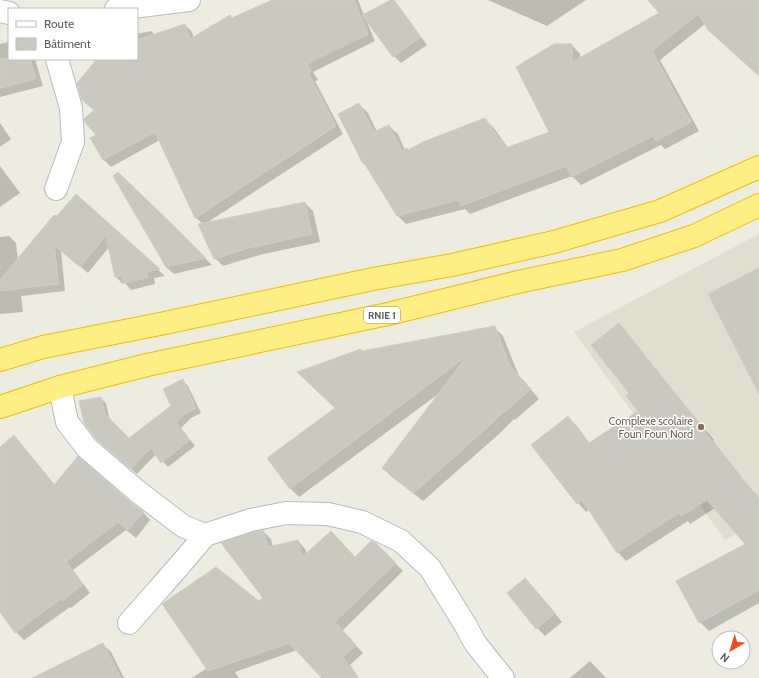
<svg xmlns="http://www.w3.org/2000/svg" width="759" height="678" font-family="Cabin,sans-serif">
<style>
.education{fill:#dfded0}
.shadow{fill:#0003}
.building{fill:#cac9bf;stroke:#d2cebe}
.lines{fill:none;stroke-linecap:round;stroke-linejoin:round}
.minor-casing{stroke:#b8bac0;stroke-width:24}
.highway-casing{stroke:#edc100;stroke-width:24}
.minor{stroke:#fff;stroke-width:22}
.highway{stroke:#ffef85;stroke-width:22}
.education-dot{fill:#8d6e63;stroke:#fff;stroke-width:1.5}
.labels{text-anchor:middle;stroke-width:3;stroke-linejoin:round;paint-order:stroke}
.shield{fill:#fff;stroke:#8b8d91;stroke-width:1}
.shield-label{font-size:10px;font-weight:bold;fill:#595c62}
.education-label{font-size:11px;fill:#785e54;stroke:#fff;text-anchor:end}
</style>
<rect width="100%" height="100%" fill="#edece0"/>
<polygon class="education" points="759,234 759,521 725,540 574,332"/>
<g class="shadow">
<polygon points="275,0 358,0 364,15 393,0 400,8 427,45 401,63 394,56 366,20 375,41 313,72 318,80 315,81 343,134 205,224 305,203 313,211 320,242 264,254 263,254 223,266 215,258 203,224 196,218 160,140 111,167 104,160 92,138 98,135 95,111 83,99 98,59 137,59 137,34 151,31 155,35 185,25 192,32 194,38"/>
<polygon points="488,0 586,0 547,26"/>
<polygon points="669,0 759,0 759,76 705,24 660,60 699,131 665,149 661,145 581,185 572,176 470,214 465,209 406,224 397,215 368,168 364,163 340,114 359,104 368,113 377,132 389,126 398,134 405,150 408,151 485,120 494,128 508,148 550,132 572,45 580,54 580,58 660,13"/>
<polygon points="9,42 9,59 35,59 43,86 0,97 0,44"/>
<polygon points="0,123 11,139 0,147"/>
<polygon points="0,166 20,193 0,207"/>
<polygon points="118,173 212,265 174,274 166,267"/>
<polygon points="76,196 165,276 154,278 155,284 131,290 125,283 123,284 116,277 109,247 88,273 61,250 65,291 21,296 23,312 0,314 0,237 9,236 16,243 18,260"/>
<polygon points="619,324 627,333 678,397 714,440 713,441 746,483 759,498 759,603 709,631 700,622 677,582 747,544 715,508 690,524 688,521 626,561 618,552 589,509 586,512 578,503 568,418 577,426 590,444 639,411 631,394"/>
<polygon points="494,327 503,336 519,376 539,399 515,420 514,419 499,434 423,501 392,477 383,468 441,392 299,497 290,488 336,408 362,352"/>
<polygon points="183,381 188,386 201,413 191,418 181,428 195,446 168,467 156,454 137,474 103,445 100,398 106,403 110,421 129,439 172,406"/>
<polygon points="14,437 22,445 55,485 128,501 143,512 150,520 136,538 126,530 73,570 90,593 71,608 70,607 24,640 16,632 0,610 0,448"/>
<polygon points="263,531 271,539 273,547 298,541 305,549 307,554 355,558 376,544 403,571 342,631 363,653 350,665 359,678 323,678 297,650 235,672 239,678 192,678 207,668 259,603 264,598"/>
<polygon points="525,579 533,587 562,622 545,636 537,628"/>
<polygon points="103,644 111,652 124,678 34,678"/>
<polygon points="590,661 606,678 570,678"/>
</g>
<g class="building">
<polygon points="272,0 354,0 368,34 307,64 311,72 309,74 336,126 195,218 155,132 103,160 90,138 96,135 84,121 84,119 94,110 82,100 77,83 97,59 137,59 137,40 185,24 190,39 230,15 232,18"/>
<polygon points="391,0 394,0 421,37 393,57 362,15"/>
<polygon points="648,0 759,0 759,76 708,30 698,14 652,51 691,122 656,141 653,136 571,177 566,166 461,206 458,200 397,216 364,163 363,164 338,114 359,103 374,132 389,125 402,151 407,148 408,150 423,142 485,118 506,148 549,132 516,67 554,44 572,44 572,62 659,13"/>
<polygon points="0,59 30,59 36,79 0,88"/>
<polygon points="118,172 177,229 206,258 166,267 113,176"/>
<polygon points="76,194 160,269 147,272 148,278 123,283 122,276 115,277 106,236 80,267 54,245 59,284 0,291 0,280 54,215 57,216"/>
<polygon points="305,202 312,234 255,247 255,246 214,259 198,224"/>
<polygon points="759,268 759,394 708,294"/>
<polygon points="619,323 670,387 706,431 705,432 738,474 759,498 759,590 699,623 676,581 745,544 707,500 681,516 679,513 617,553 582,500 577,504 531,445 568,416 589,443 638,411 626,396 629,393 591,345"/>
<polygon points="495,326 510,366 531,389 505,412 504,411 490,425 414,493 382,468 464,360 463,359 290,489 267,458 335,408 297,372 361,349 362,351"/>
<polygon points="183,379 196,408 186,413 176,422 190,440 161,463 151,448 131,469 96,439 84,423 79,401 101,397 105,414 129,438 171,406 163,389"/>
<polygon points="14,435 54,485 78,456 129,501 143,512 128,530 118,522 66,562 83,584 63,601 61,599 15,633 0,612 0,447"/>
<polygon points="263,530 268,547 298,540 302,557 331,531 355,557 371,541 376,543 396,563 335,622 356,645 343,657 358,678 322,678 289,643 208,671 162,604 216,567 259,601 263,598 221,543 254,532"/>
<polygon points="525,578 555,613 536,629 507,593"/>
<polygon points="103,643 121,678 32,678"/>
</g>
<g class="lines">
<defs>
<g id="minor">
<polyline points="116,9 189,0"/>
<polyline points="0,11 9,13"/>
<polyline points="56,189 73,142 71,108 57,59"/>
<polyline points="60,387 67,422 87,448 137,491 183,526 205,535 251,520 286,513 328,514 362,522 401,541 430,568 466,626 475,643 503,678"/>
<path d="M129,623c25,-29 52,-58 76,-88"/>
</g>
<g id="highway">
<polyline points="0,360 43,347 160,324 373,279 452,265 554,242 660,211 759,167"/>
<polyline points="0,407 60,387 147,365 388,314 518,282 622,260 694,236 759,205"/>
</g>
</defs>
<use href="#minor" class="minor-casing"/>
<use href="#highway" class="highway-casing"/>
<use href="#minor" class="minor"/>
<use href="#highway" class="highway"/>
</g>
<circle class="education-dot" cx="701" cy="427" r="4"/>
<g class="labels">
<rect class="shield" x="364" y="307" width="36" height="16" rx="3"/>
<g class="shield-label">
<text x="382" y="319">RNIE 1</text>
</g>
<g class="education-label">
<text x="693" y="425">Complexe scolaire<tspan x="693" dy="13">Foun Foun Nord</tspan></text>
</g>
</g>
<rect x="8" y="8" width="130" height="52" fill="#ffffff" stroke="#bdbec0"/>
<rect x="16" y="21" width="20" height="6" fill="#ffffff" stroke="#bdbec0"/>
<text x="44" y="28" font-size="12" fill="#595c62">Route</text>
<rect x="16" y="38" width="20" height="12" fill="#cac9bf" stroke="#bdbec0"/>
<text x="44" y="48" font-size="12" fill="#595c62">Bâtiment</text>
<g transform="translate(731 650) rotate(218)"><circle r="19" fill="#ffffff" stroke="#bdbec0"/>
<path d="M0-3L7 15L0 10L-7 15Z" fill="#f54a1e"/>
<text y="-6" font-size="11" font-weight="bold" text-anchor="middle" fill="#595c62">N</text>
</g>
</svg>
